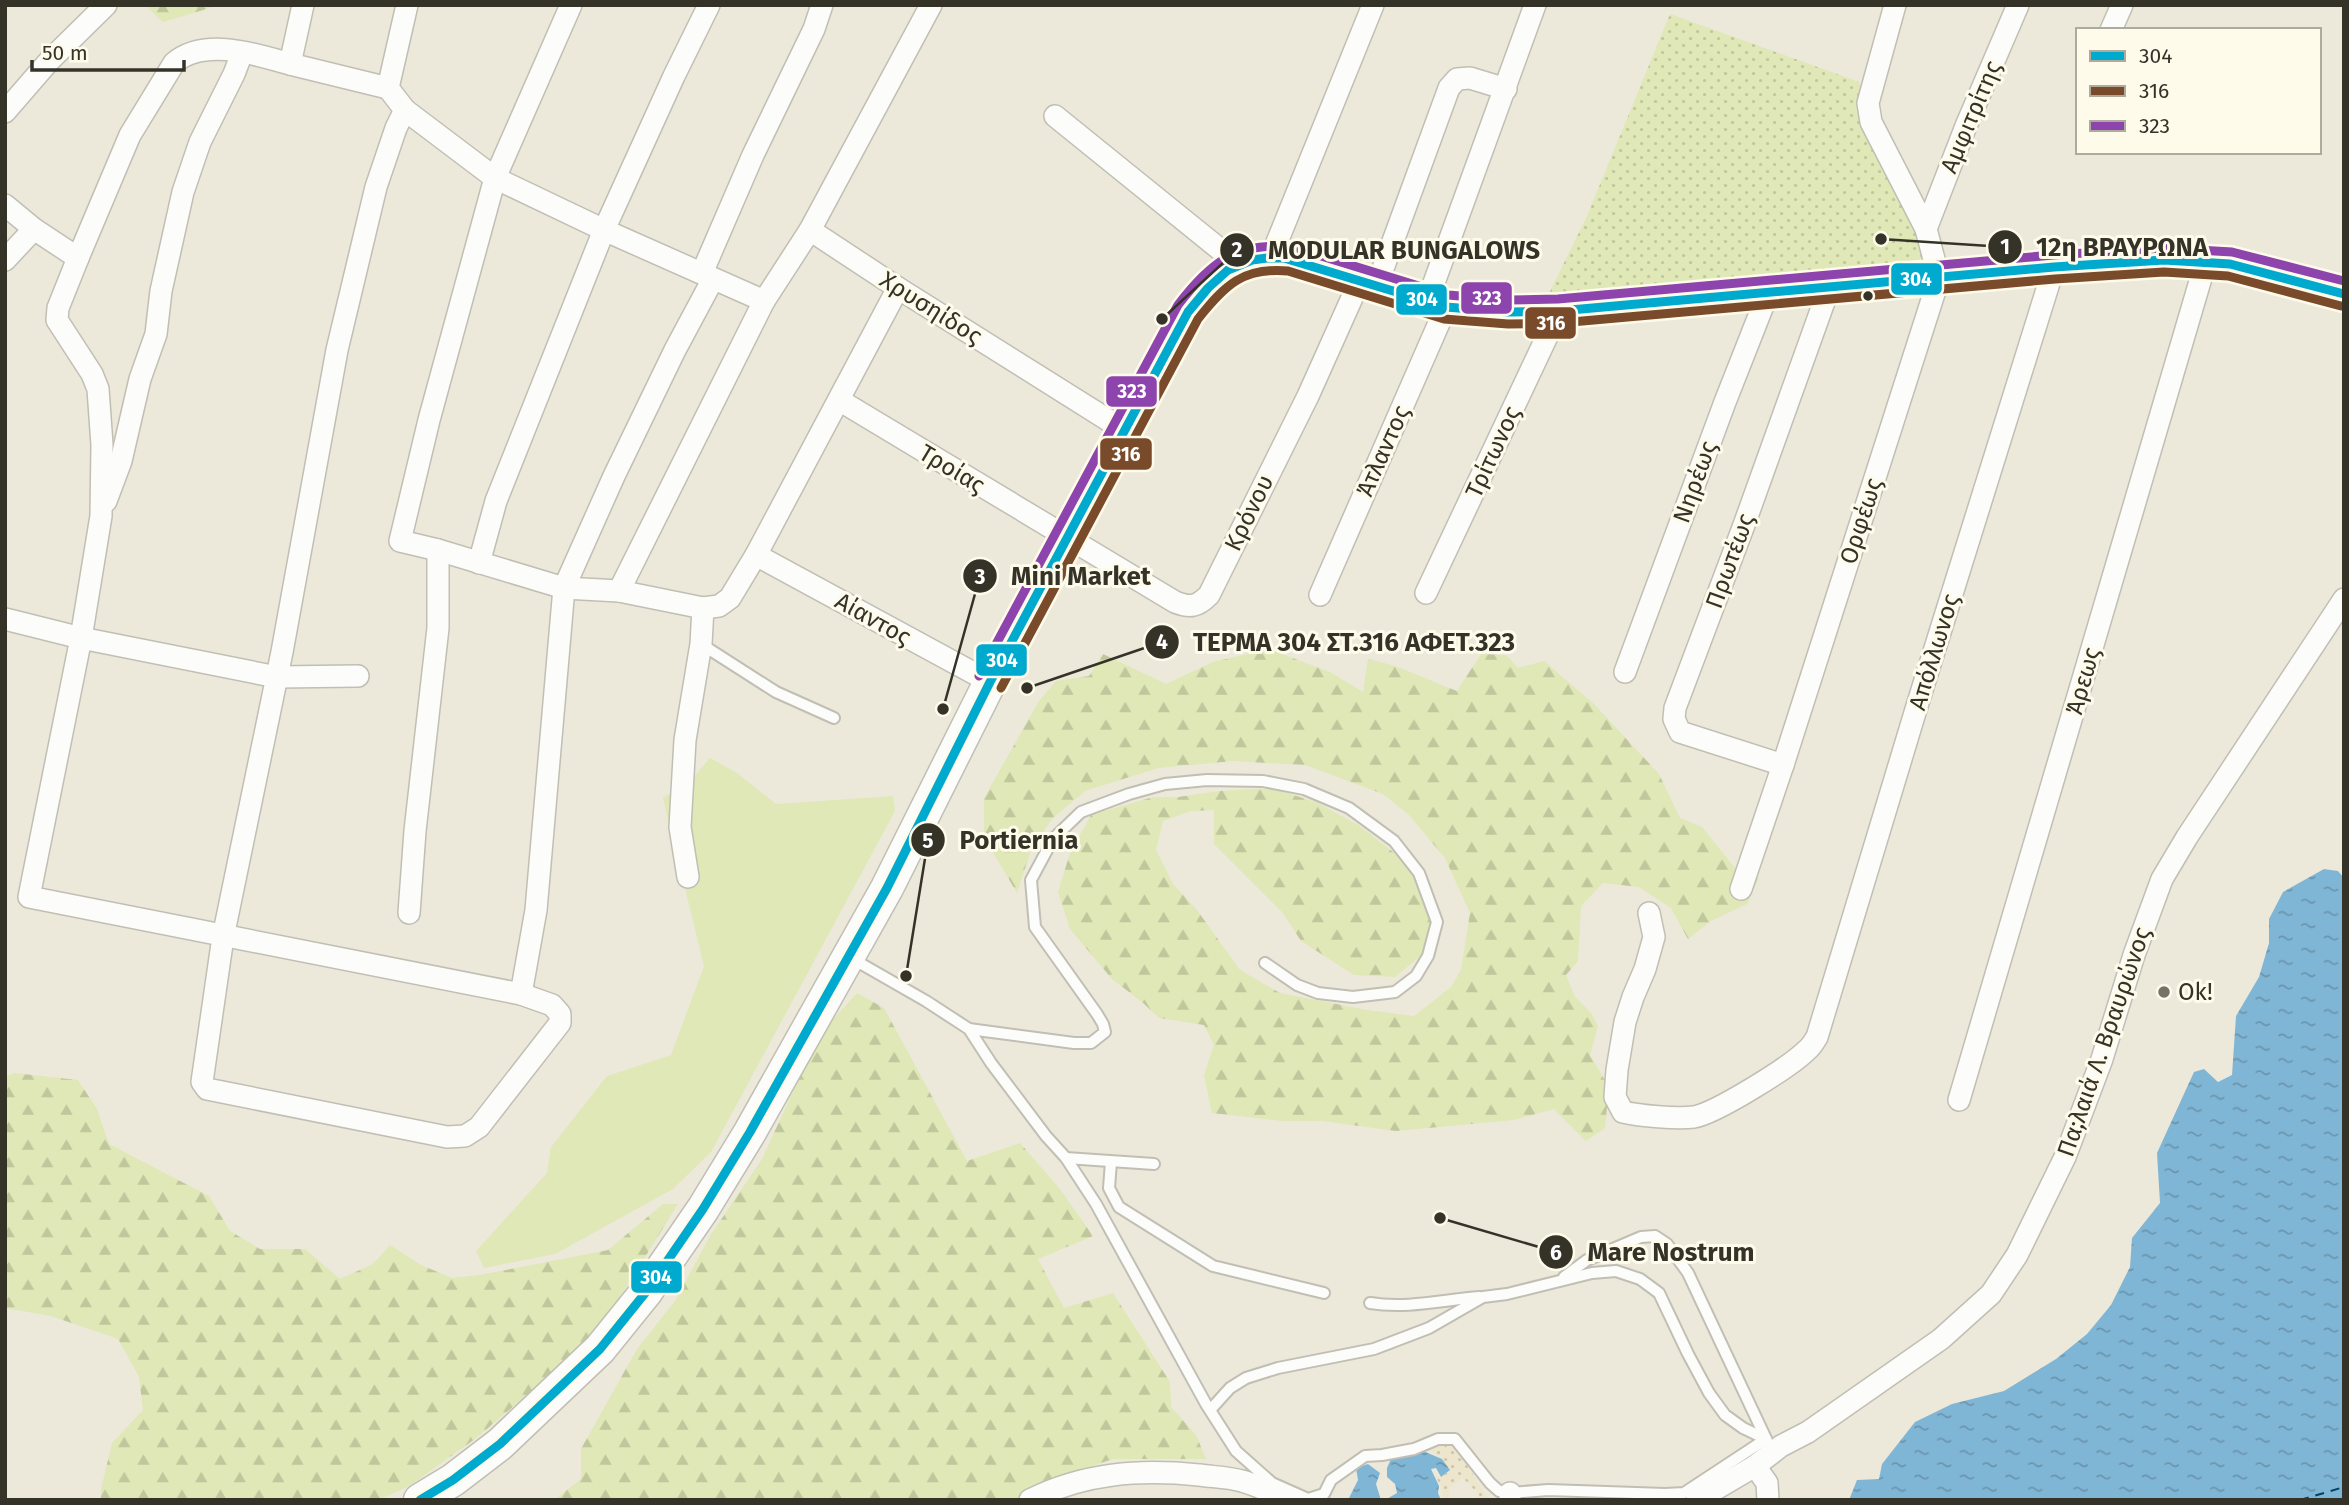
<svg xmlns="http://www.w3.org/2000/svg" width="2349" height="1505" font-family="'Fira Sans',sans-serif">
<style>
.grass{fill:#dfe8b6}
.forest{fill:url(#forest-firs)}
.sand{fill:url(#sand-dots)}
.park{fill:url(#park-dots)}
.water{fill:url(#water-ripples)}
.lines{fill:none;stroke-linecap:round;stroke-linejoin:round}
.ferry{stroke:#004364;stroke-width:2;stroke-dasharray:9 7;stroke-linecap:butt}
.lane-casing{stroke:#c1beb3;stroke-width:14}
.street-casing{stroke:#c1beb3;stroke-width:24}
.secondary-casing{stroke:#c1beb3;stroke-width:35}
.lane{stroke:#fcfcfa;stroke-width:10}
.street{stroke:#fcfcfa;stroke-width:21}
.secondary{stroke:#fcfcfa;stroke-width:32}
.bus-1-casing{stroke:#fffbeb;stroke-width:14}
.bus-2-casing{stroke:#fffbeb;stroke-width:14}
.bus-3-casing{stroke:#fffbeb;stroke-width:14}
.bus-1{stroke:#00a9ce;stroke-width:9}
.bus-2{stroke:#7a4b2a;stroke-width:9}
.bus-3{stroke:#8e44ad;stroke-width:9}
.bus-dot{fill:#353228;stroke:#fffbeb;stroke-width:2.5}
.poi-dot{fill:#757267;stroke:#fffbeb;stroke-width:2.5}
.labels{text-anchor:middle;stroke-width:6;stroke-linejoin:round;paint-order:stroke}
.street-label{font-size:24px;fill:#353228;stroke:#fffbeb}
.poi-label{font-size:24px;fill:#353228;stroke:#fffbeb;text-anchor:start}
.leader{fill:none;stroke:#353228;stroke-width:2.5}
.callout-dot{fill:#353228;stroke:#fffbeb;stroke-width:2.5}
.mark-label{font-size:21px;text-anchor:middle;font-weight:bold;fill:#fff}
.callout-label{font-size:26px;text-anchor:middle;font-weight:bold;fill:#353228;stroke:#fffbeb;stroke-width:6;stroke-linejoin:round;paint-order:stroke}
.line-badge{stroke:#fffbeb;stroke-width:2.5}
.badge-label{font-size:19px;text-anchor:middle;font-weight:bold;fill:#fff}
</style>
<defs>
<pattern id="forest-firs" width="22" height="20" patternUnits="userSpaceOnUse" patternTransform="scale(1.75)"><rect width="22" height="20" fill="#dfe8b6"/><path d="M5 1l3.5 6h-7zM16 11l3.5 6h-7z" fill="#c0c79c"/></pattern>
<pattern id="sand-dots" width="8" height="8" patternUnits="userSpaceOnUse" patternTransform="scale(1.75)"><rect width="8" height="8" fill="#ede6cc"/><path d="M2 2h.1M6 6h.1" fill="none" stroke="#ccc6af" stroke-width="1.8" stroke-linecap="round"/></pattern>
<pattern id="park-dots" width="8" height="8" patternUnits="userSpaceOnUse" patternTransform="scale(1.75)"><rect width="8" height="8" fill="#dfe8b6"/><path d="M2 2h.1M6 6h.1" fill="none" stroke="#c0c79c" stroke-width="1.8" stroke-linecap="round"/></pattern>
<pattern id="water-ripples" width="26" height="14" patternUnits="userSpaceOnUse" patternTransform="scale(1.75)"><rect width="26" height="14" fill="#80b6d5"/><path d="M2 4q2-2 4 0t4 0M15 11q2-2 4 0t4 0" fill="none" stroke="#6a95ad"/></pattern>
</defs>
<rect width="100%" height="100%" fill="#ece9db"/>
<polygon class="grass" points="710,758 737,773 776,804 893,796 895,811 711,1152 673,1189 555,1254 484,1268 476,1251 547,1173 551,1147 607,1076 671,1055 704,966 663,798 691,780"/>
<g class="forest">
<polygon points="145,5 220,5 163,22"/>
<path d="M1269,649l61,23 33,20 5,-33c32,6 59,21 89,32l24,-37 25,1 12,13 26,-7 50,43 65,70 21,44 22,9 32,40 25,11 -12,26 -36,17 -23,18 -17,-31 -32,-21 -36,-4 -22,23 -3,55 -12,14 9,22 16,16 7,13 -8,29 19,32 -4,41 -19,13 -32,-32 -40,11 -118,11 -74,-10h-40l-70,-8 -8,-38 10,-30 -10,-20 -45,-7 -17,-16 -30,-23 -42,-50 -12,-37 12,-39 21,-38 62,-18h25l41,-6 53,-3 46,15 40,22 39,30 25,32 9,33 -8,34 -28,23 -41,-2 -53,-34 -18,-28 -69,-69v-34l-23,1 -28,10 -7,29 17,34 24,26 43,60 40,23 87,17 47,6 37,-29 10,-17 9,-57 -25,-55 -37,-44 -25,-20 -78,-29 -72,-4 -75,7 -73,23 -32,27 -21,29 -15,46 -33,-56v-39l55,-97 17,-20 33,-5 14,-22 63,30 47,-22z"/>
<polygon points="857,993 884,1008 967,1161 1020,1143 1060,1189 1093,1236 1038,1259 1064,1308 1113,1293 1170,1382 1171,1407 1196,1435 1206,1459 1113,1459 1056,1478 1017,1500 554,1500 581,1479 581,1449 637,1349 675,1301 710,1236 762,1159 819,1035"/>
<polygon points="14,1073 78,1080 97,1109 109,1144 209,1196 230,1231 260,1249 305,1249 340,1279 373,1264 390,1245 421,1265 452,1278 480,1275 608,1250 663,1204 678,1204 629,1283 589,1342 475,1439 409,1486 378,1500 101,1500 101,1489 112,1443 143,1410 139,1377 118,1339 51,1316 5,1308 5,1077"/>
</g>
<polygon class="sand" points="1440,1443 1453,1443 1489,1500 1476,1500 1478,1494 1463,1478 1449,1488 1449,1500 1444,1500 1441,1486 1435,1476 1441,1477 1450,1470 1442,1459 1429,1449"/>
<polygon class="park" points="1670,14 1859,82 1939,278 1540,312 1587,216"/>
<g class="water">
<polygon points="2324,869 2338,871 2344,878 2344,1500 1849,1500 1857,1480 1879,1479 1882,1464 1915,1422 1952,1404 2004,1391 2056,1359 2087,1334 2111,1305 2130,1267 2132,1238 2160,1203 2157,1153 2194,1072 2204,1069 2218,1082 2232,1075 2236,1016 2259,977 2269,943 2269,919 2283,892"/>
<polygon points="1423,1451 1442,1459 1450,1470 1441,1477 1436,1468 1431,1469 1439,1486 1438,1493 1441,1500 1385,1500 1397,1493 1395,1484 1387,1477 1387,1468 1391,1459"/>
<polygon points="1368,1464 1380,1473 1376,1484 1381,1500 1345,1500 1349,1498 1358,1480 1356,1468"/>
</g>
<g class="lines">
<polyline class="ferry" points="2300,1500 2344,1487"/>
<defs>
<g id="lane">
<polyline points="701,644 776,692 834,718"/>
<polyline points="851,958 926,1001 969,1029 991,1063 1046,1136 1066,1158 1096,1204 1206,1404 1236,1451 1272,1483 1308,1499 1324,1494 1331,1480 1365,1456 1382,1455 1414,1449 1438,1439 1455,1439 1490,1483 1499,1491 1510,1493 1548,1490 1665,1494 1684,1493 1766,1439 1743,1428 1725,1415 1709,1393 1688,1354 1659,1293 1640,1279 1616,1271 1592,1273 1507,1294 1483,1297 1429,1328 1374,1349 1278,1368 1246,1378 1230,1388 1211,1409"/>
<polyline points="969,1029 1074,1043 1091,1043 1105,1032 1103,1024 1097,1014 1035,927 1031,880 1053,839 1081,812 1129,794 1165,784 1207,780 1263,781 1304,789 1349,808 1394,841 1419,873 1437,922 1428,956 1416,976 1395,992 1353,997 1318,993 1297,985 1265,963"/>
<polyline points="1066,1158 1154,1164"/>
<polyline points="1111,1162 1109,1188 1119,1207 1213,1266 1324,1293"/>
<polyline points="1564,1277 1587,1260 1641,1237 1655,1236 1667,1244 1688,1273 1767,1441"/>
<path d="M1370,1303c36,6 73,-3 109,-6"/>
</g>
<g id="street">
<polyline points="303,5 290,64 388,88"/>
<polyline points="407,5 388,88 405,110 495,178 429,420 400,541 438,550 564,588 619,591 703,608 719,606 730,598 756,555 898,288"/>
<polyline points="571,5 495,178 604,230 764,301 619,591"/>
<polyline points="2111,30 2122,5"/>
<polyline points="405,110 396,128 376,187 337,350 282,652 223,937 202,1082 207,1089 447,1137 465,1136 479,1127 560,1023 560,1014 552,1005 521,994"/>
<polyline points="5,112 50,60 106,5"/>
<polyline points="1055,116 1238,264"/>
<polyline points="5,205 34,229 78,258 58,308 57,320 92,374 98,389 102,445 101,516 81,638 5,619"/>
<polyline points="1926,229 1966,126 2018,5"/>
<polyline points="810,230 931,5"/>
<polyline points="1271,257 1373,5"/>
<path d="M78,258l52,-123 44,-72c30,-26 81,-9 116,1"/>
<polyline points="5,260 34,229"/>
<polyline points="702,273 753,155 814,29 822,5"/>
<polyline points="1377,285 1449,88 1457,79 1470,78 1506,89"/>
<polyline points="764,301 810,230 898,288 1124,430"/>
<polyline points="1427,302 1535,5"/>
<path d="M839,400l336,202c15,6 22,5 34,-7l99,-199 52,-116"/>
<polyline points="106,501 121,461 140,379 156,334 161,291 183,192 200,142 234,74 242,53"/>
<polyline points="756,555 990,682"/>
<polyline points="479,563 496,501 604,230 674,76 709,5"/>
<polyline points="1426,593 1559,311"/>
<polyline points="1320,595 1446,307"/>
<polyline points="1625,672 1725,402 1768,293"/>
<polyline points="358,676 277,677 81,638 29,897 521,994 536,910 564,588 614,476 675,350 713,279"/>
<polyline points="1783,765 1680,732 1674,719 1675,708 1744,525 1829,288"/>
<polyline points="688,877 680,827 685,740 701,644 703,608"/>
<polyline points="1741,889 1783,765 1939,278 1926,229 1871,122 1868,103 1895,5"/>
<polyline points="409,913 415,831 438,628 438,550"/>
<path d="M1649,913l5,24 -9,32 -12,28 -8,25 -8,48 -2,27 8,15c17,4 53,7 71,5 22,-4 96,-50 113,-67 4,-3 7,-8 10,-13l100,-331 137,-439"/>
<polyline points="1959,1100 2206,261"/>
<polyline points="1755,1466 1767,1483 1768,1500"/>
<polyline points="1510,1493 1510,1500"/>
<path d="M1030,1500c54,-27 109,-31 169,-25 14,2 29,2 43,6 16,4 30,12 45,19"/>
<polyline points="1697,1500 1755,1466 1781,1446 1808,1432 1941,1339 1991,1294 2017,1255 2065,1157 2102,1059 2134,955 2162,879 2187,837 2344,599"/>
</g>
<path id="secondary" d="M420,1500l33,-20 47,-36 100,-95 46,-57 57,-83 47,-77 137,-244 103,-206 198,-370c28,-37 47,-57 96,-54l162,49 63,5 50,-1 495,-44 110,-7 66,4 114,30"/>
</defs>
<use href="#lane" class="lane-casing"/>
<use href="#street" class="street-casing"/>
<use href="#secondary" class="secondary-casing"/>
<use href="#lane" class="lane"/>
<use href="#street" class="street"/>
<use href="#secondary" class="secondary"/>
<defs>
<polyline id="bus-1" points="420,1500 453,1480 500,1444 600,1349 646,1292 703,1209 750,1132 887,888 990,682 1188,312 1208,288 1228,270 1252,260 1267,258 1284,258 1446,307 1509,312 1559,311 2054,267 2164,260 2230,264 2344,294"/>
<path id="bus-2" d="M1001,688l197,-369c27,-34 45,-52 90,-48l156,48 64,5 52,-1 495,-44 109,-7 64,4 113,30"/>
<path id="bus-3" d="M979,676l199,-371c32,-42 59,-64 114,-58l156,48 61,5 49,-1 495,-44 110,-7 69,4 112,29"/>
</defs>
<use href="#bus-1" class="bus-1-casing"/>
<use href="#bus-2" class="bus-2-casing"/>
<use href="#bus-3" class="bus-3-casing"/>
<use href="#bus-1" class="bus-1"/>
<use href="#bus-2" class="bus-2"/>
<use href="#bus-3" class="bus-3"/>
</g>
<circle class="bus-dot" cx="1868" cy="296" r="6"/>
<circle class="poi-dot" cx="2164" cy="992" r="7"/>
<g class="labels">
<g class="street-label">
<text transform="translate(1971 117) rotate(-67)" y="8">Αμφιτρίτης</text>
<text transform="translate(931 308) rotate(32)" y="8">Χρυσηίδος</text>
<text transform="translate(1383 451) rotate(-66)" y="8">Άτλαντος</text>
<text transform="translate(1493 452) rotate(-65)" y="8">Τρίτωνος</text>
<text transform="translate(952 469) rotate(31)" y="8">Τροίας</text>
<text transform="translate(1695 482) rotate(-70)" y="8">Νηρέως</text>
<text transform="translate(1249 513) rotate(-64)" y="8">Κρόνου</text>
<text transform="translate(1861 521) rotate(-72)" y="8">Ορφέως</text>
<text transform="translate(1730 561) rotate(-70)" y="8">Πρωτέως</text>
<text transform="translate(873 619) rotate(29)" y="8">Αίαντος</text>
<text transform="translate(1934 652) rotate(-73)" y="8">Απόλλωνος</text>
<text transform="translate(2083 681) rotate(-74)" y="8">Άρεως</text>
<text transform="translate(2104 1042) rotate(-71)" y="8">Πα;λαιά Λ. Βραυρώνος</text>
</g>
<g class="poi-label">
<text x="2178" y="1000">Ok!</text>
</g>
</g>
<path class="leader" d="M1881 239L2005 247M1162 319L1237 250M943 709L980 576M1027 688L1162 642M906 976L928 840M1440 1218L1556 1252"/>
<g class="callout-dot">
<circle cx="1881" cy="239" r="7"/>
<circle cx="1162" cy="319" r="7"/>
<circle cx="943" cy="709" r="7"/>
<circle cx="1027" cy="688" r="7"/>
<circle cx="906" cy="976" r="7"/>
<circle cx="1440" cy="1218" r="7"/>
<circle cx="2005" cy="247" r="18"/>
<circle cx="1237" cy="250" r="18"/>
<circle cx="980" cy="576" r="18"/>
<circle cx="1162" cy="642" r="18"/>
<circle cx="928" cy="840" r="18"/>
<circle cx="1556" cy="1252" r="18"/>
</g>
<g class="mark-label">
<text x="2005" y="254">1</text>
<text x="1237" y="257">2</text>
<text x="980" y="584">3</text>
<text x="1162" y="649">4</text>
<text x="928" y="848">5</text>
<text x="1556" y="1260">6</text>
</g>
<g class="callout-label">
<text x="2122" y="256">12η ΒΡΑΥΡΩΝΑ</text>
<text x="1404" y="259">MODULAR BUNGALOWS</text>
<text x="1081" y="585">Mini Market</text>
<text x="1354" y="651">ΤΕΡΜΑ 304 ΣΤ.316 ΑΦΕΤ.323</text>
<text x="1019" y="849">Portiernia</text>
<text x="1671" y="1261">Mare Nostrum</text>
</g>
<g class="line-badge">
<rect x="1890" y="262" width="53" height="34" rx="7" fill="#00a9ce"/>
<rect x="1460" y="281" width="53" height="34" rx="7" fill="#8e44ad"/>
<rect x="1395" y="283" width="53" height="33" rx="7" fill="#00a9ce"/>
<rect x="1524" y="306" width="53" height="34" rx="7" fill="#7a4b2a"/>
<rect x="1105" y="375" width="53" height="33" rx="7" fill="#8e44ad"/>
<rect x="1099" y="437" width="54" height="34" rx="7" fill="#7a4b2a"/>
<rect x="975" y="643" width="53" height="34" rx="7" fill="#00a9ce"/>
<rect x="630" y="1260" width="53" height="34" rx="7" fill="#00a9ce"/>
</g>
<g class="badge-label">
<text x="1916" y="286">304</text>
<text x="1487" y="305">323</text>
<text x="1422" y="306">304</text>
<text x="1551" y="330">316</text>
<text x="1132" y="398">323</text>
<text x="1126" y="461">316</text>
<text x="1002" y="667">304</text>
<text x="656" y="1284">304</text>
</g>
<rect width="2349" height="1505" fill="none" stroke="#353228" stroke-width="14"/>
<rect x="2076" y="28" width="245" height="126" fill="#fffbeb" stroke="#aeab9d" stroke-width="2"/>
<rect x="2090" y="51" width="35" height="10" fill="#00a9ce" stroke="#aeab9d" stroke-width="2"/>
<text x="2139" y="63" font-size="21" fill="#353228">304</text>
<rect x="2090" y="86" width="35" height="10" fill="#7a4b2a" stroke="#aeab9d" stroke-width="2"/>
<text x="2139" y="98" font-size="21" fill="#353228">316</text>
<rect x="2090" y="121" width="35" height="10" fill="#8e44ad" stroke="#aeab9d" stroke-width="2"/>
<text x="2139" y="133" font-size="21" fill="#353228">323</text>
<path d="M32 60v10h152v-10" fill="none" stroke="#353228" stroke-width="3.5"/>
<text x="42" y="60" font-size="21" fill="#353228" stroke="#fffbeb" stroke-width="5" paint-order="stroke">50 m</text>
</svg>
